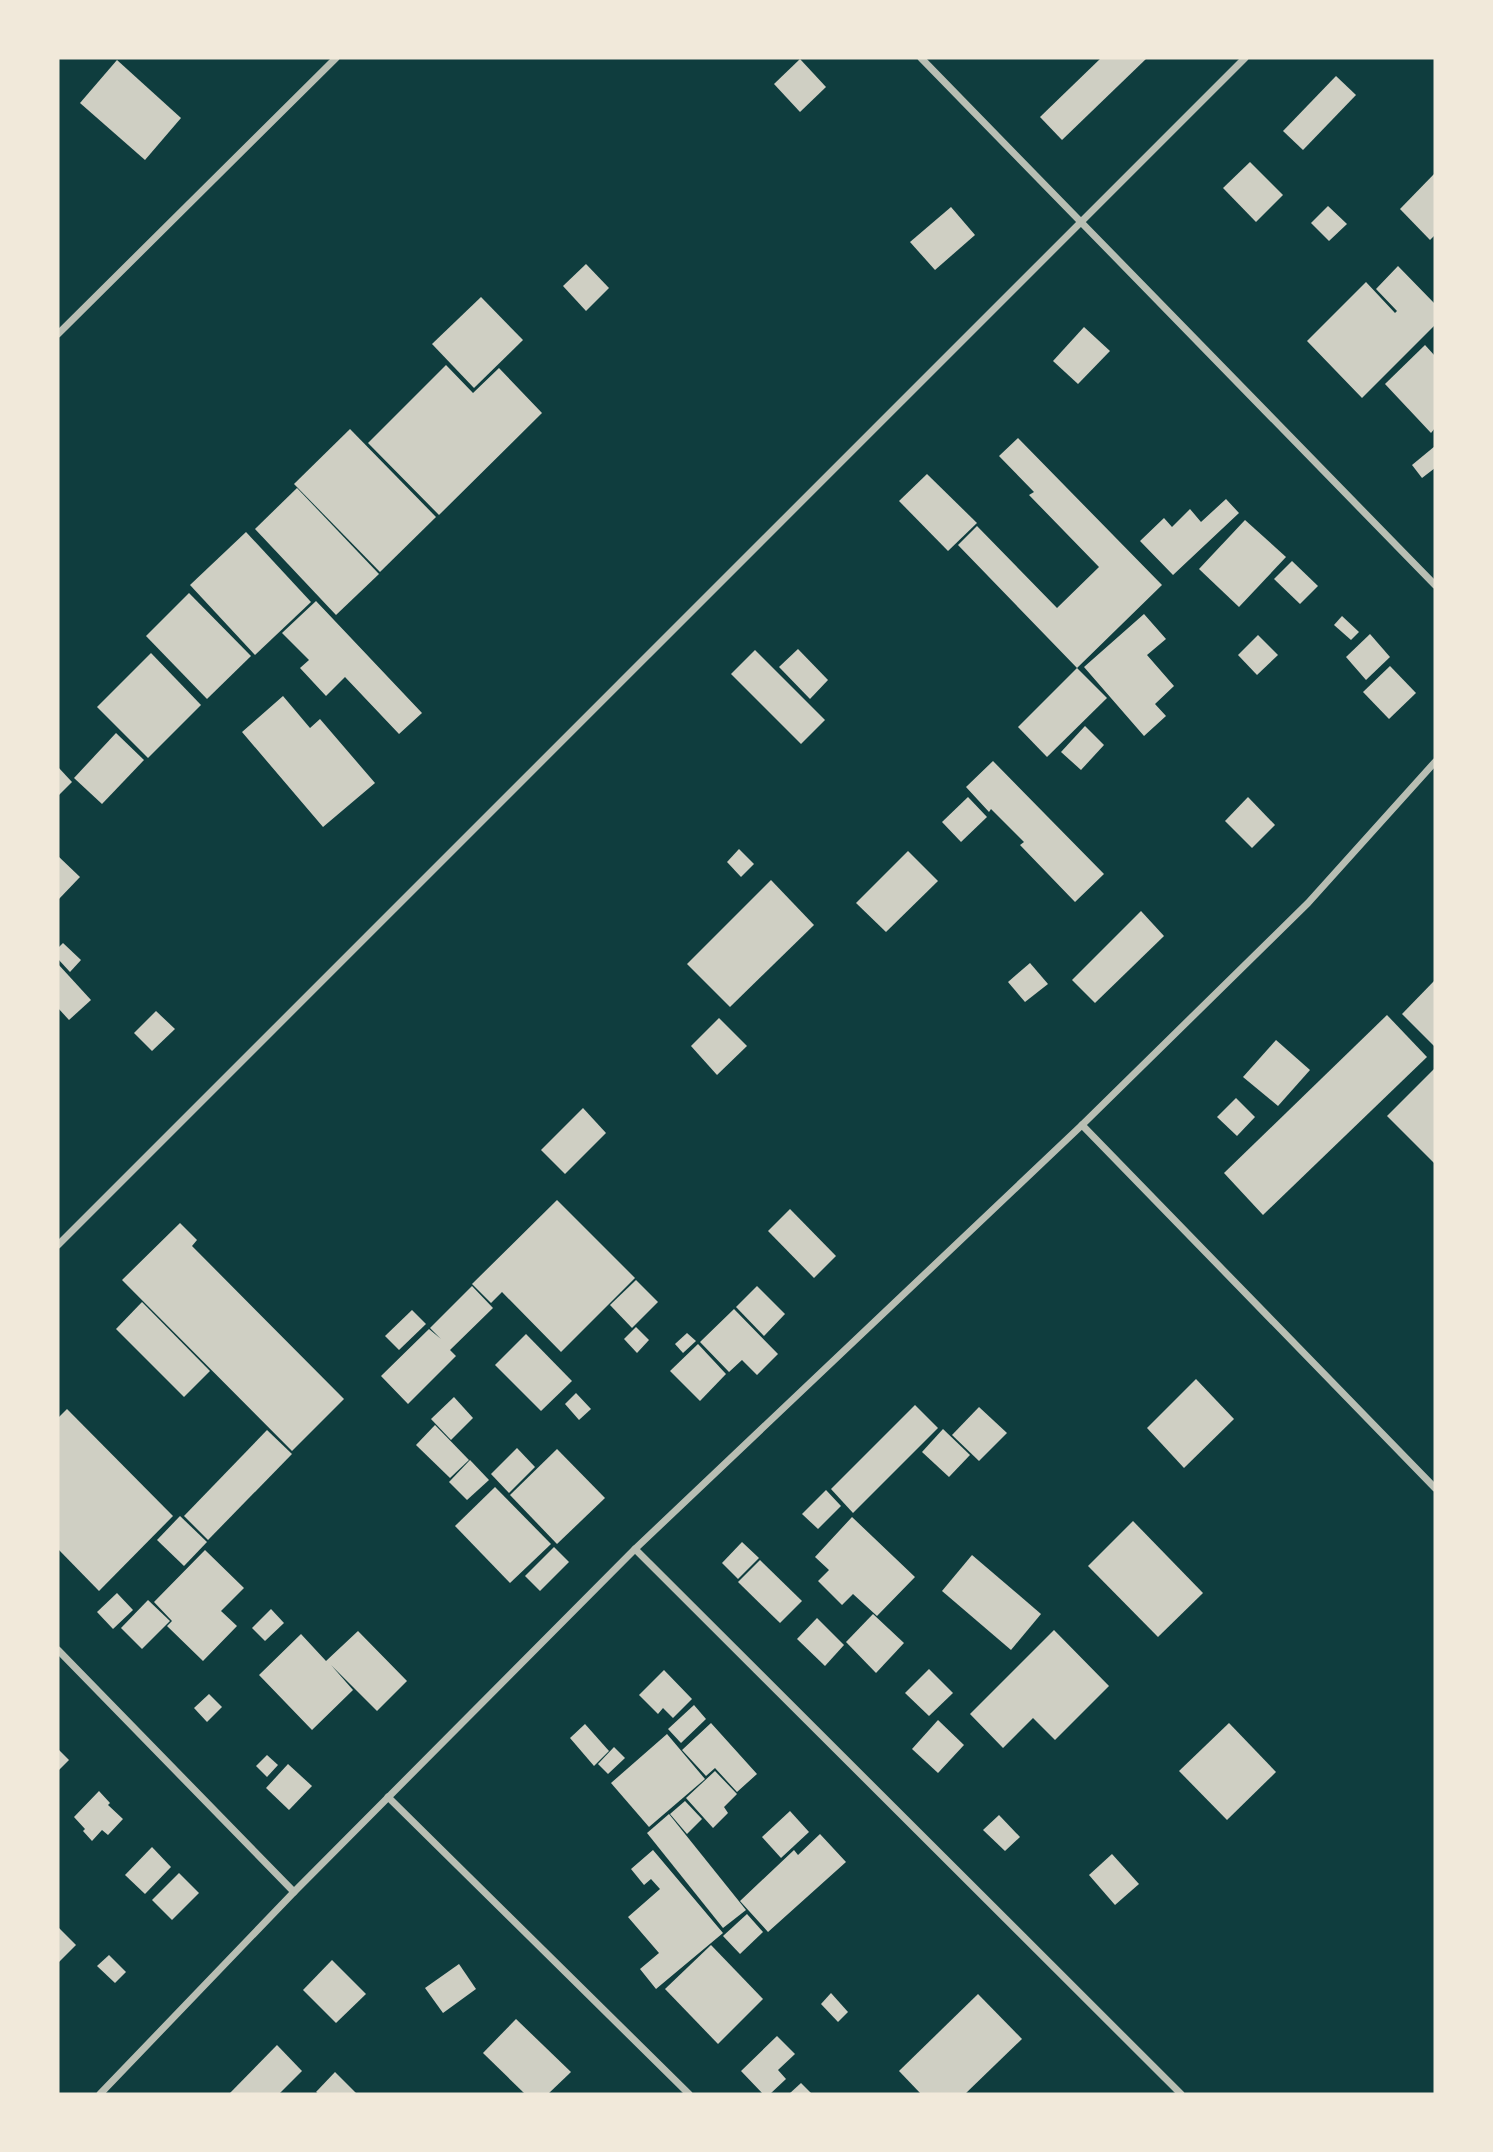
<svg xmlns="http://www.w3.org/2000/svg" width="1493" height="2152" font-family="'Public Sans',sans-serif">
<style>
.building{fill:#cfcfc3}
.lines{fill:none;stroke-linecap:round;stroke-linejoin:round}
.minor{stroke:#b8beb3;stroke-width:7}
</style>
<rect width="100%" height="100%" fill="#0f3d3e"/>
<g class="building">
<polygon points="1101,58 1147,58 1062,140 1040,117"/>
<polygon points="800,59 826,87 800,112 774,84"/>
<polygon points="117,60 181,118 145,160 80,103"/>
<polygon points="1336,76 1356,95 1303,150 1283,131"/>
<polygon points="1250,162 1283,195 1256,222 1223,188"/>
<polygon points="1435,173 1435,235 1430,240 1400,209"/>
<polygon points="1328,206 1347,224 1329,241 1311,223"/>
<polygon points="951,207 975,235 935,270 910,242"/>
<polygon points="586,264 609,288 586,311 563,286"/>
<polygon points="1398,266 1435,304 1435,325 1362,398 1307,341 1366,282 1395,313 1397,311 1376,289"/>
<polygon points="481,297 523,340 474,388 432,344"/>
<polygon points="1084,327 1110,351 1078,384 1053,361"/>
<polygon points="1425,345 1435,356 1435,428 1431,433 1385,384"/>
<polygon points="446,365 473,393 499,368 542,413 439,515 368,443"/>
<polygon points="350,429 436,517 380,572 294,484"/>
<polygon points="1018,438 1162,585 1077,668 958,545 977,526 1057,608 1099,567 1029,495 1034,492 999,456"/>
<polygon points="1435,446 1435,468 1422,478 1412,465"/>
<polygon points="927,474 977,523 948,551 899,501"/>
<polygon points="297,488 379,574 336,615 255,529"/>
<polygon points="1226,499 1239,513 1173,575 1140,541 1164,518 1172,527 1190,509 1201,522"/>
<polygon points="1245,520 1286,557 1239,607 1199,569"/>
<polygon points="246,532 311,602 255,655 190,585"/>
<polygon points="1292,561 1318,586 1300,604 1274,579"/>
<polygon points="189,593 251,656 207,699 146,636"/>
<polygon points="316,601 422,713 399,734 345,677 326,696 300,668 309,660 282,633"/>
<polygon points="1144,614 1166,639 1147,655 1174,686 1155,704 1166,716 1144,736 1084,667"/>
<polygon points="1342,616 1359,632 1351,640 1334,625"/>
<polygon points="1370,634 1390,657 1366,680 1346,657"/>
<polygon points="1258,635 1278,655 1257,675 1238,655"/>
<polygon points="798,649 828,680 810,699 779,667"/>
<polygon points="755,650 825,720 801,744 731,674"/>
<polygon points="151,653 201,705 148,758 97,707"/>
<polygon points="1390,666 1416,693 1389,719 1363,692"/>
<polygon points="1077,668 1107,698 1047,757 1018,727"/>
<polygon points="283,696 310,728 320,719 375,783 323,827 242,732"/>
<polygon points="1085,726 1104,745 1081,770 1061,752"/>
<polygon points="116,733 144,760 102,804 74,778"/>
<polygon points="993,761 1104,874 1075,902 1020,845 1024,842 991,809 989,812 966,787"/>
<polygon points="58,767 72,782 58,796"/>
<polygon points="968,797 987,817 961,842 942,822"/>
<polygon points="1248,797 1275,825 1252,848 1225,821"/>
<polygon points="739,849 754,864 741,877 727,862"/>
<polygon points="908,851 938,881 886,932 856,903"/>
<polygon points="58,856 80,877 58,900"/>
<polygon points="771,880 814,925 730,1007 687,964"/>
<polygon points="1141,911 1164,936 1095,1003 1072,980"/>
<polygon points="63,943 81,960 70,972 58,959 58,948"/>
<polygon points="1030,963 1048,984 1025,1002 1008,982"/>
<polygon points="58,964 91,1000 69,1020 58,1008"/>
<polygon points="1435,980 1435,1047 1402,1014"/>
<polygon points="156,1011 175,1029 152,1051 134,1033"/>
<polygon points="1387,1015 1427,1057 1263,1215 1224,1173"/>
<polygon points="719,1018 747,1046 717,1075 691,1046"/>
<polygon points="1276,1040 1310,1070 1278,1106 1243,1077"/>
<polygon points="1435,1068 1435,1164 1387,1116"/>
<polygon points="1236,1098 1255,1117 1237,1136 1217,1117"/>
<polygon points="583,1108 606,1133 565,1174 541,1150"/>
<polygon points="557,1200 635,1278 561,1352 502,1292 491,1303 472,1284"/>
<polygon points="790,1209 836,1256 814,1278 768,1231"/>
<polygon points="180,1223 197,1240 192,1246 344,1399 292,1451 122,1280"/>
<polygon points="636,1280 658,1302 632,1328 610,1305"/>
<polygon points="472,1286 493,1308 450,1350 456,1356 408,1404 381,1376 429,1329 441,1339 430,1328"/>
<polygon points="757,1286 785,1314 764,1336 736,1307"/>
<polygon points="142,1302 210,1371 184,1397 116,1329"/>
<polygon points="734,1309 778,1354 757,1375 742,1360 729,1372 700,1342"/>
<polygon points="412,1310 426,1324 399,1350 385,1336"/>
<polygon points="636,1327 649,1340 637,1353 624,1339"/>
<polygon points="687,1333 696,1341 683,1353 675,1344"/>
<polygon points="526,1334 572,1381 541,1411 495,1365"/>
<polygon points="698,1344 726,1374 700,1401 670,1371"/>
<polygon points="1196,1379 1234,1419 1184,1468 1147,1428"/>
<polygon points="576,1393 591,1409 579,1420 565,1404"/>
<polygon points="454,1397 473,1418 451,1440 431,1419"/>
<polygon points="915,1405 938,1428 853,1513 831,1489"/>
<polygon points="979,1407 1007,1433 979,1461 952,1435"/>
<polygon points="67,1409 173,1516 99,1591 58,1549 58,1418"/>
<polygon points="435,1425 469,1460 450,1478 416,1445"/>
<polygon points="943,1429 970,1455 949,1477 922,1452"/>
<polygon points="267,1430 292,1454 208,1540 184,1516"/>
<polygon points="517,1448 535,1467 509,1493 491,1474"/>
<polygon points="557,1449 605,1498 557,1544 510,1495"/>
<polygon points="470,1460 489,1480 467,1500 449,1482"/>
<polygon points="495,1487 551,1544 510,1583 455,1526"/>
<polygon points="826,1490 841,1506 818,1529 802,1514"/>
<polygon points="180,1516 207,1542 184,1566 157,1540"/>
<polygon points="852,1517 915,1577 877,1616 853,1594 842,1605 818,1581 829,1570 815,1557"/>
<polygon points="1133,1521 1203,1593 1158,1637 1088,1566"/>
<polygon points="742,1542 759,1558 738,1579 722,1563"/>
<polygon points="554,1547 569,1562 540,1591 525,1576"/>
<polygon points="205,1550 244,1588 221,1611 237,1626 203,1661 167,1626 172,1621 154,1602"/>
<polygon points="972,1555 1041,1614 1011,1650 942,1591"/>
<polygon points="760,1560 802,1601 780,1623 738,1582"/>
<polygon points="117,1593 133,1610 113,1629 97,1612"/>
<polygon points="148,1600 170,1621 142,1649 121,1628"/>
<polygon points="271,1609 284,1623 265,1641 252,1628"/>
<polygon points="873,1614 904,1643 876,1673 846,1642"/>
<polygon points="817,1618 844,1645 825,1666 797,1639"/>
<polygon points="1054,1630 1109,1686 1055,1740 1033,1718 1003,1748 970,1714"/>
<polygon points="358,1631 407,1681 377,1711 331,1665 353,1690 312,1730 259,1675 301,1634 326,1661"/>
<polygon points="929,1669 953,1693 929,1716 905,1693"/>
<polygon points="664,1670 692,1699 673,1718 663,1708 658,1714 639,1695"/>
<polygon points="209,1694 222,1707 207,1722 194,1708"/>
<polygon points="694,1705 706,1719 681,1743 668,1729"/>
<polygon points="938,1720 964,1745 938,1773 912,1749"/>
<polygon points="711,1723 757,1774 737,1792 715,1768 706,1776 682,1750"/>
<polygon points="1229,1723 1276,1772 1227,1820 1179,1771"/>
<polygon points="585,1724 609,1751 594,1766 570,1738"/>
<polygon points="667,1734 705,1779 649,1827 611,1783"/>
<polygon points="614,1747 625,1758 608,1774 598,1764"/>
<polygon points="58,1749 69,1760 58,1771"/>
<polygon points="267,1755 278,1765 267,1777 256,1766"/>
<polygon points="288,1764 312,1786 289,1810 266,1788"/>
<polygon points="715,1771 737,1794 724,1807 728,1813 713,1828 686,1798"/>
<polygon points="99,1791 110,1803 108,1805 123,1819 108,1835 102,1830 92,1841 83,1831 85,1829 74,1817"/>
<polygon points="685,1801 702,1819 687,1834 670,1814"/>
<polygon points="790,1811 809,1832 781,1858 762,1837"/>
<polygon points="669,1814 746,1910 723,1928 647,1833"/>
<polygon points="999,1815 1020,1837 1005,1851 983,1830"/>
<polygon points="820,1834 846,1862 768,1932 740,1901 794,1850 798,1855"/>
<polygon points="152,1847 171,1867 145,1894 125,1875"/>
<polygon points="653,1850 723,1933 656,1989 640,1969 659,1953 628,1917 660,1889 651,1879 644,1885 631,1869"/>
<polygon points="1112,1854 1139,1884 1115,1905 1089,1875"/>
<polygon points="179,1873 199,1893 172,1920 152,1900"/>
<polygon points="747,1914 763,1932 740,1954 723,1936"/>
<polygon points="58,1927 76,1945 58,1963"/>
<polygon points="711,1945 763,1999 718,2044 665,1989"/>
<polygon points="109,1955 126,1972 115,1983 97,1966"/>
<polygon points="332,1960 366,1994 336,2023 303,1990"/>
<polygon points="459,1964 476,1989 443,2013 425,1988"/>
<polygon points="831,1993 848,2012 838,2022 821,2004"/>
<polygon points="978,1994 1022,2039 965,2094 921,2094 899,2071"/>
<polygon points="516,2019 571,2072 548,2094 525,2094 483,2053"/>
<polygon points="777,2036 795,2054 778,2070 786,2079 770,2094 763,2094 741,2071"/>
<polygon points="277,2045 302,2071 279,2094 229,2094"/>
<polygon points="335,2072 357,2094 319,2094 316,2092"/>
<polygon points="801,2083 812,2094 789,2094"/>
</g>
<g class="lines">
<g class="minor">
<polyline points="921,58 1435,585"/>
<polyline points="58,334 336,58"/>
<polyline points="1082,1125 1435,1488"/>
<polyline points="58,1245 1245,58"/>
<polyline points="635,1549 1181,2094"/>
<polyline points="58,1650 294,1892"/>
<polyline points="388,1797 689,2094"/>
<polyline points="100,2094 294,1892 635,1549 1082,1125 1308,903 1435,762"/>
</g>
</g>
<rect width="1493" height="2152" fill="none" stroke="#f1e9da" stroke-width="119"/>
</svg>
